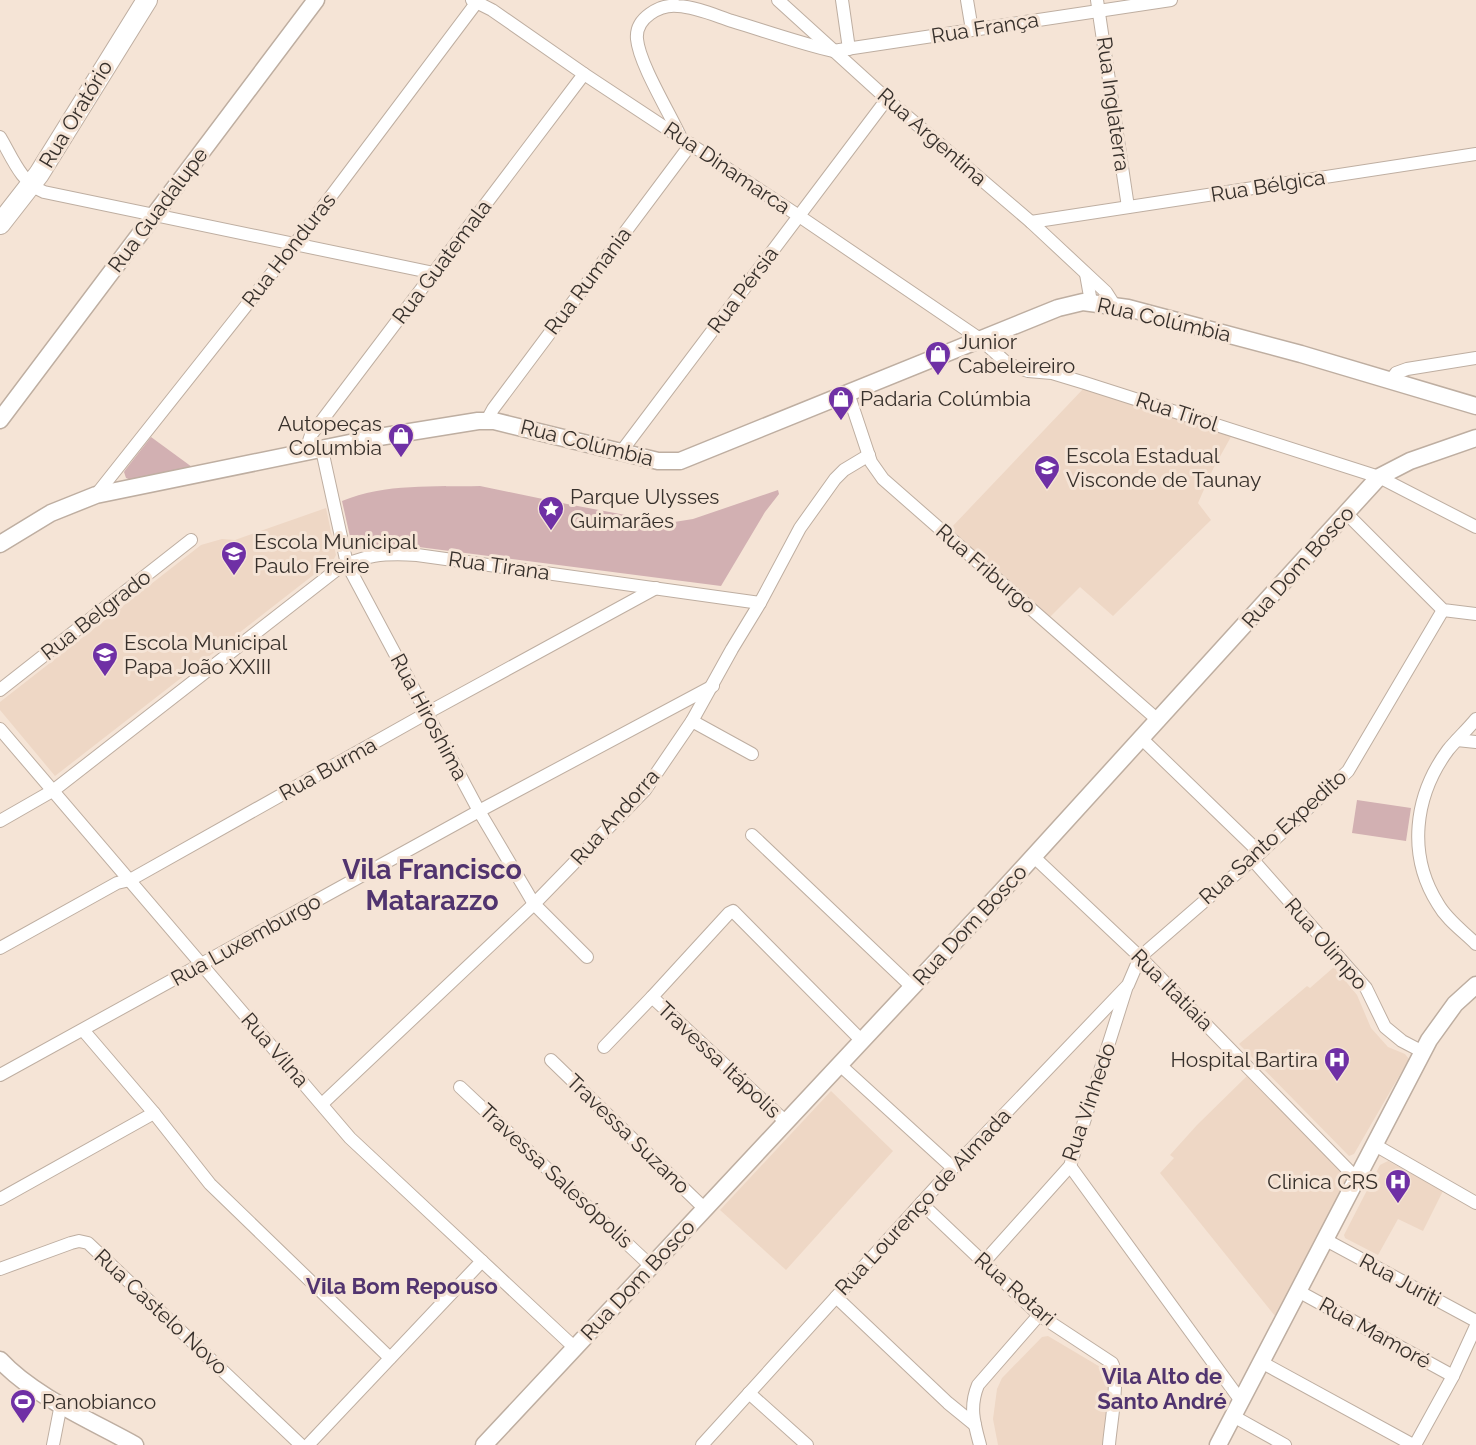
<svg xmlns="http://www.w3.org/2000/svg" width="1476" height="1445" font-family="Raleway,sans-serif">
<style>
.built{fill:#eed7c5}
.green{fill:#d2b0b2}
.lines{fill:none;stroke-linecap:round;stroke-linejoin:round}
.street-casing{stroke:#beaea1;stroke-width:14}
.secondary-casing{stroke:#beaea1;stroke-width:19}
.primary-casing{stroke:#beaea1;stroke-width:22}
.street{stroke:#fff;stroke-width:12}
.secondary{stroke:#fff;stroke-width:16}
.primary{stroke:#fff;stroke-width:20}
.labels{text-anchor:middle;stroke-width:6;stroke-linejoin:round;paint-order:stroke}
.street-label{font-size:21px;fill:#37302b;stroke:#f5e4d6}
.poi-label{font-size:21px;fill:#37302b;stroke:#f5e4d6;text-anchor:start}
.neighbourhood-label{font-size:22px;font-weight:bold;fill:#51346f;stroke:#f5e4d6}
.district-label{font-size:27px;font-weight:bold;fill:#51346f;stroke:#f5e4d6}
</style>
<rect width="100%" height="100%" fill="#f5e4d6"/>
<g class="built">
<polygon points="1084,388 1232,435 1213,469 1198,503 1211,520 1113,616 1080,587 1049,618 950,529"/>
<polygon points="326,508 336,555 334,559 55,776 0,710 0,702 201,545 222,539 235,540"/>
<polygon points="1334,967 1357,995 1371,1028 1388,1047 1405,1054 1409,1059 1354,1154 1349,1156 1239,1044 1307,986 1310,988"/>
<polygon points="1248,1075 1343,1171 1345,1183 1275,1316 1160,1173 1174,1158 1170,1155 1197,1125"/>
<polygon points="831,1091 893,1151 786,1270 720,1210"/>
<polygon points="1388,1161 1443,1191 1423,1231 1398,1219 1378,1255 1345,1238 1344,1235 1380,1165"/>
<polygon points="1048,1336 1107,1371 1109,1377 1103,1445 998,1445 993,1419 997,1389 1002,1378 1042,1337"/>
</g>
<g class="green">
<polygon points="151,437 192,467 131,480 126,478 124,472 126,469"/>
<path d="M480,486l87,18 101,19 25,-4 85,-29 1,4 -14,18 -44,74 -318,-41 -17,-1 -33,6 -11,-49c43,-18 93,-14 138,-15z"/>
<polygon points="1357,800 1411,808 1406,841 1352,833"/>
</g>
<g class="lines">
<defs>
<g id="street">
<polyline points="472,0 492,10 584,74 799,216 980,339 1008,364 1028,371 1052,373 1085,383 1379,477 1476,527"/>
<polyline points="778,0 887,99 1031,222 1106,292 1115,306"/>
<polyline points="842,0 849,49"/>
<polyline points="967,0 972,30"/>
<polyline points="1097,0 1128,207"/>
<path d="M680,136c-11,-24 -41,-73 -43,-97 -2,-21 23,-35 41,-33 18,1 36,9 54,15 33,10 67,22 101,30l338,-51"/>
<path d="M0,137c12,20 21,46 44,55l390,81"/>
<polyline points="1031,222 1476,154"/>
<polyline points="1086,274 1091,302"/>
<polyline points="1390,381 1396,373 1407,369 1476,358"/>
<polyline points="848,393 871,462 883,479 1159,721"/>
<polyline points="487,420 493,409 691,144"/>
<polyline points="322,450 347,564 479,811 527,892 534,904 587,957"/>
<polyline points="621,452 887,99"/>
<polyline points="305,453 311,435 584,74"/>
<polyline points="96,495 295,244 477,2"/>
<polyline points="1346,513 1443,610 1476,614"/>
<polyline points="0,690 191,540"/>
<path d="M1476,719c-9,11 -19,20 -28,31 -34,46 -41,105 -10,154 9,16 25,27 38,40"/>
<polyline points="692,721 752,754"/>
<polyline points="0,729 350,1138 575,1348"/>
<polyline points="1142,739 1260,853"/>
<polyline points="1457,740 1476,742"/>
<path d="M0,821l54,-31 281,-219c26,-17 52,-18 82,-16l343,48"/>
<polyline points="752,835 912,987"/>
<polyline points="1034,857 1140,957 1357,1179"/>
<polyline points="1252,859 1366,988 1385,1027 1402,1041 1423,1052"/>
<polyline points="0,948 117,883 130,880 427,713 656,588"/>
<polyline points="652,997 786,1122"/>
<polyline points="83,1030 154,1113 210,1184 390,1358"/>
<polyline points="604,1047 652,997 729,913 733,911 862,1041"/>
<polyline points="551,1060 705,1209"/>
<polyline points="840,1065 953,1168"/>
<polyline points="0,1075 479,811 713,686"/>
<polyline points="460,1087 651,1266"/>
<polyline points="322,1104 534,904 645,790 692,721 732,649 760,603 800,528 835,479 844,470 869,455"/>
<polyline points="1375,1145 1476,1203"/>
<polyline points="1070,1166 1241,1401"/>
<polyline points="0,1199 154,1113"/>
<path d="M921,1203l118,112 73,48c8,13 -2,65 -3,82"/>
<polyline points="1324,1239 1476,1321"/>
<polyline points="984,1262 1070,1166 1126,989"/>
<polyline points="0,1269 71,1243 79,1241 88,1243 301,1445"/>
<polyline points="1298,1291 1453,1376"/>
<polyline points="836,1297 948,1403 975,1425"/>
<polyline points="1261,1362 1413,1445"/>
<polyline points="749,1393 807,1445"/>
<polyline points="1233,1416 1285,1445"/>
<polyline points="53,1445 61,1404"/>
<polyline points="308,1445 482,1261"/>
<polyline points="702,1445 953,1168 1128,985 1140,957 1260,853 1348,771 1443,610"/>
<path d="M980,1445c-6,-22 -11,-38 -2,-60l61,-70"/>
<polyline points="1415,1445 1453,1376 1476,1326"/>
</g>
<g id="secondary">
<polyline points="0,420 316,0"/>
<polyline points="0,544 51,513 96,495 379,437 478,421 494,421 658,461 680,461 1058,308 1083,302 1128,308 1301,354 1476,406"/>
<path d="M0,1360c33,36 92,61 135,85"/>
<polyline points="484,1445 1001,892 1379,477 1410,461 1476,438"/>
<polyline points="1218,1445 1429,1040 1455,1004 1476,985"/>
</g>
<polyline id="primary" points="0,224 39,174 147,0"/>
</defs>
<use href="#street" class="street-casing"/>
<use href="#secondary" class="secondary-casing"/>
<use href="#primary" class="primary-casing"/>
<use href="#street" class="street"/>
<use href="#secondary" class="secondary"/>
<use href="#primary" class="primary"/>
</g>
<defs>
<symbol id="shop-pin" viewBox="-11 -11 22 30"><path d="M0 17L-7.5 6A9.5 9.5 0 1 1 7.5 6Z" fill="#6f30a5" stroke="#f5e4d6"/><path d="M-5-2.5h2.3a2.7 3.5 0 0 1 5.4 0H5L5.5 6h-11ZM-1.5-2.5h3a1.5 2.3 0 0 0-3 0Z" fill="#fff"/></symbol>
<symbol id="school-pin" viewBox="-11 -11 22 30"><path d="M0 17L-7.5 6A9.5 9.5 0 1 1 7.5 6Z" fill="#6f30a5" stroke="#f5e4d6"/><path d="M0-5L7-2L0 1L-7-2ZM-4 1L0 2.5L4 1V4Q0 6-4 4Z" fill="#fff"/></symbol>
<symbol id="sight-pin" viewBox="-11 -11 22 30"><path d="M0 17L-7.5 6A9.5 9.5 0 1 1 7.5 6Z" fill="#6f30a5" stroke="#f5e4d6"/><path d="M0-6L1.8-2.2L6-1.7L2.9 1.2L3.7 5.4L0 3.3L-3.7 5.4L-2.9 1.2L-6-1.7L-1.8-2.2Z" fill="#fff"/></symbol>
<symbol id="hospital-pin" viewBox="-11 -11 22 30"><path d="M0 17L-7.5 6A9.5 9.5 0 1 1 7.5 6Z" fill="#6f30a5" stroke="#f5e4d6"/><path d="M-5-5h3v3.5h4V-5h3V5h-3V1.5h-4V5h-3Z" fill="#fff"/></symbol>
<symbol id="stadium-pin" viewBox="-11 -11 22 30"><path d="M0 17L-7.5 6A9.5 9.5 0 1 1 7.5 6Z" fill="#6f30a5" stroke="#f5e4d6"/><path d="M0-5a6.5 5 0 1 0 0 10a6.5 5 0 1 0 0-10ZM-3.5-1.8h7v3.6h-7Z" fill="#fff"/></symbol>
</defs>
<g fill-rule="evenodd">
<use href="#shop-pin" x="923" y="339" width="30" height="40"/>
<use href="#shop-pin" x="826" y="384" width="30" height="40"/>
<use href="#shop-pin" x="386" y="421" width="30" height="40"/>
<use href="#school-pin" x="1032" y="453" width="30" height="40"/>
<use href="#sight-pin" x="536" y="494" width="30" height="40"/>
<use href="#school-pin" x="219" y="539" width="30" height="40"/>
<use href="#school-pin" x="90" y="640" width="30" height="40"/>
<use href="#hospital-pin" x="1322" y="1045" width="30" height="40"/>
<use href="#hospital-pin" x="1383" y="1167" width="30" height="40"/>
<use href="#stadium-pin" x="8" y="1387" width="30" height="40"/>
</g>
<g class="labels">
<g class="street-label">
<text transform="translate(985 28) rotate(-9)" y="7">Rua França</text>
<text transform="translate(1113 104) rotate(82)" y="7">Rua Inglaterra</text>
<text transform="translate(76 114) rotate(-59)" y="7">Rua Oratório</text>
<text transform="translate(932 137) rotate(41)" y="7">Rua Argentina</text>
<text transform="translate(727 168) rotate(34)" y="7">Rua Dinamarca</text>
<text transform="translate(1268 186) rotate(-9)" y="7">Rua Bélgica</text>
<text transform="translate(158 210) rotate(-53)" y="7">Rua Guadalupe</text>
<text transform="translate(289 250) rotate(-52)" y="7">Rua Honduras</text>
<text transform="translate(442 262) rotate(-53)" y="7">Rua Guatemala</text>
<text transform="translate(588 281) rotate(-53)" y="7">Rua Rumania</text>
<text transform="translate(743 290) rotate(-53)" y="7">Rua Pérsia</text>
<text transform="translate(1164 320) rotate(13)" y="7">Rua Colúmbia</text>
<text transform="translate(1177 412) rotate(18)" y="7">Rua Tirol</text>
<text transform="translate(587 443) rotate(14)" y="7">Rua Colúmbia</text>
<text transform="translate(499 566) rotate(8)" y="7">Rua Tirana</text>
<text transform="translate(1298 567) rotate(-48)" y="7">Rua Dom Bosco</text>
<text transform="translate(986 569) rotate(41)" y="7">Rua Friburgo</text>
<text transform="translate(96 615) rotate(-38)" y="7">Rua Belgrado</text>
<text transform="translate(429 717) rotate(62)" y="7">Rua Hiroshima</text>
<text transform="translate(328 769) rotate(-29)" y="7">Rua Burma</text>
<text transform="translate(615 817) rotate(-48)" y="7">Rua Andorra</text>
<text transform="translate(1273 837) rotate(-42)" y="7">Rua Santo Expedito</text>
<text transform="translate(970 925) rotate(-47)" y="7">Rua Dom Bosco</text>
<text transform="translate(246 940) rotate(-29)" y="7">Rua Luxemburgo</text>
<text transform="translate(1326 944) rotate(49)" y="7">Rua Olimpo</text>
<text transform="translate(1172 990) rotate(45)" y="7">Rua Itatiaia</text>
<text transform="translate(275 1050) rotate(49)" y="7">Rua Vilna</text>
<text transform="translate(719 1060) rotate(43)" y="7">Travessa Itápolis</text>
<text transform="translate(1089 1102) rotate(-71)" y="7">Rua Vinhedo</text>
<text transform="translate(628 1134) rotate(44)" y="7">Travessa Suzano</text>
<text transform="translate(556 1176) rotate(43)" y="7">Travessa Salesópolis</text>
<text transform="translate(923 1202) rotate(-47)" y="7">Rua Lourenço de Almada</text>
<text transform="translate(638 1280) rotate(-47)" y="7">Rua Dom Bosco</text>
<text transform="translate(1400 1280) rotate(28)" y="7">Rua Juriti</text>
<text transform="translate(1015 1289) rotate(41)" y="7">Rua Rotari</text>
<text transform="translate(161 1312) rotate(43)" y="7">Rua Castelo Novo</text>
<text transform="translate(1375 1333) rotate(29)" y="7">Rua Mamoré</text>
</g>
<g class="poi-label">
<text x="958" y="349">Junior<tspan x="958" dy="24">Cabeleireiro</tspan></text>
<text x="860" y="406">Padaria Colúmbia</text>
<text x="382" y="431" text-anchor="end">Autopeças<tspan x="382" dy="24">Columbia</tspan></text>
<text x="1066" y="463">Escola Estadual<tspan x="1066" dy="24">Visconde de Taunay</tspan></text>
<text x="570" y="504">Parque Ulysses<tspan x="570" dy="24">Guimarães</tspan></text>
<text x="254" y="549">Escola Municipal<tspan x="254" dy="24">Paulo Freire</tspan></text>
<text x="124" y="650">Escola Municipal<tspan x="124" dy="24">Papa João XXIII</tspan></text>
<text x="1318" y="1067" text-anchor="end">Hospital Bartira</text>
<text x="1378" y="1189" text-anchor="end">Clinica CRS</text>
<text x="42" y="1409">Panobianco</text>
</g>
<g class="neighbourhood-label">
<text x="402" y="1294">Vila Bom Repouso</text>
<text x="1162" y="1384">Vila Alto de<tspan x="1162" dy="25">Santo André</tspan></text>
</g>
<g class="district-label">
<text x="432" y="879">Vila Francisco<tspan x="432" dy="31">Matarazzo</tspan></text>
</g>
</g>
</svg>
